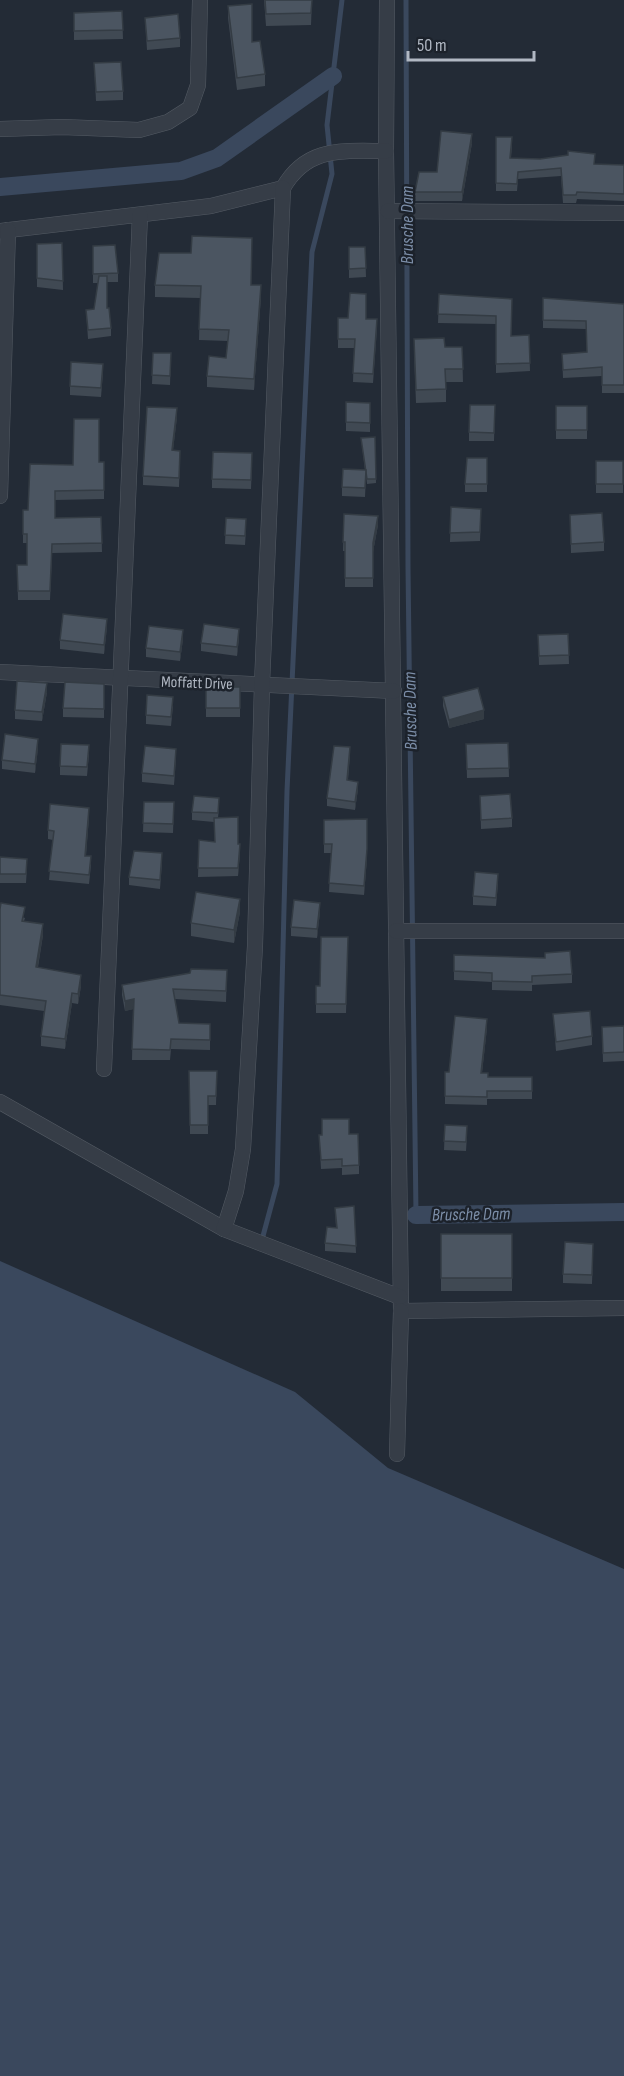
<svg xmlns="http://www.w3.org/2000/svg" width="624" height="2076" font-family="'Sofia Sans Condensed',sans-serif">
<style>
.water{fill:#3a485d}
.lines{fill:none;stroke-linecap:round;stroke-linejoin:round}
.stream{stroke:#3a485d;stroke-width:5}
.canal{stroke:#3a485d;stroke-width:18}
.street-casing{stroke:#545b64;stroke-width:16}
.street{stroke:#363d47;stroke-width:15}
.wall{fill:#404953}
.shaded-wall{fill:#343c44}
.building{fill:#4b5561;stroke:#343c44;stroke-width:1.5}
.labels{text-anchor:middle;stroke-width:5;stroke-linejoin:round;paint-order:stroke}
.street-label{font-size:16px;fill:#b1b8c3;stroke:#1c222b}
.water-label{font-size:18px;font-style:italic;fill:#7c8ea8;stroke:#1c222b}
</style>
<rect width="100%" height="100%" fill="#232b36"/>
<polygon class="water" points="0,1261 295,1392 388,1468 624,1569 624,2076 0,2076"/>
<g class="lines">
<g class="stream">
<polyline points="406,0 408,567 416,1215"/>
<polyline points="263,1236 277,1184 287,791 312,252 332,174 327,125 342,0"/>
</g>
<g class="canal">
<polyline points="0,187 181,171 217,158 333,76"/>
<polyline points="416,1215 624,1212"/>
</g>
<defs>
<g id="street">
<polyline points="387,0 386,151 401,1311 624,1308"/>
<polyline points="0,129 62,127 139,130 168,122 190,108 198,85 200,0"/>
<polyline points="388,211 624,213"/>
<path d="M0,231l211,-25 72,-18c24,-42 59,-37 103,-37"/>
<polyline points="0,496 8,230"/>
<polyline points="0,672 394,691"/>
<polyline points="396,931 624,931"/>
<polyline points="104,1069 140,215"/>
<polyline points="0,1102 224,1229 400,1297"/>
<polyline points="224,1229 236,1191 243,1149 255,946 262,684 283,188"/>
<polyline points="397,1454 401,1311"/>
</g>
</defs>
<use href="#street" class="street-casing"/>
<use href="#street" class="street"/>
</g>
<g class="wall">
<polygon points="264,0 312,0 311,25 266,26"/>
<polygon points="228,6 252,42 265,74 265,86 237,90 228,18"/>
<polygon points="122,11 123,39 74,40 74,13"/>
<polygon points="145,18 180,38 180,47 147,50"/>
<polygon points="94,63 123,91 123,100 96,101"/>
<polygon points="496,137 512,145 511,158 540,159 595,164 624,165 624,201 577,199 576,203 563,203 561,176 518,179 517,191 496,191"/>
<polygon points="472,143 462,201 415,201 415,192"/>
<polygon points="62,243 63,290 37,287 37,244"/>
<polygon points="93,246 118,273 118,282 107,282 107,308 111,328 111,336 88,339 86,310 94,309 98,283 93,283"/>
<polygon points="349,247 365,247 366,277 349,278"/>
<polygon points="155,285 251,285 261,297 254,390 207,387 207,376 226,358 228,341 199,340 200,298 155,297"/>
<polygon points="439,294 512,299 511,336 529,335 530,371 496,373 496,324 438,323"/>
<polygon points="543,298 624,304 624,393 602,393 602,376 563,378 562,354 587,352 586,329 543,328"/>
<polygon points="338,318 366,319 377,328 373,383 353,382 354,348 338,348"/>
<polygon points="445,347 462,347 463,382 446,382 446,402 416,403 414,352"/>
<polygon points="153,353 171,353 170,385 152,384"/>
<polygon points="103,372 101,397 70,395 70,386"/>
<polygon points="346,402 370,403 370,432 346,431"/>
<polygon points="495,405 494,441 469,441 469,432"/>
<rect x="556" y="406" width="31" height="33"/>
<polygon points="177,417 173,450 180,459 179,487 143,485 143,476"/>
<polygon points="375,437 376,483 367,484 366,475 365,497 342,496 342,487 365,470 361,438"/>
<polygon points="487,458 487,492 465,492 465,484"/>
<rect x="596" y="461" width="27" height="32"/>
<polygon points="99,462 104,462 104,499 55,500 55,518 101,517 102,552 52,553 50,600 18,600 17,565 27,565 27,543 23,543 23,510 28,510 73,465"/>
<polygon points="252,462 251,489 212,488 212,479"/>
<polygon points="451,507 481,518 480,541 450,542"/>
<polygon points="344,514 378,525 373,552 373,587 345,587 345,551 343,551"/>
<polygon points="570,515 604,542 604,551 571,553"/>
<polygon points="226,518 246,528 245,545 225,544"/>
<polygon points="107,627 104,654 60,649 60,640"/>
<polygon points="568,634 569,664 539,665 538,635"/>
<polygon points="239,638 237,656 201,651 201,643"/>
<polygon points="183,639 180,661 146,657 146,648"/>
<polygon points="104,684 104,718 63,717 63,708"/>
<rect x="206" y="687" width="34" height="30"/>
<polygon points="47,692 42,721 15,719 15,710"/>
<polygon points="443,697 484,719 449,728 443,706"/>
<polygon points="173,706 171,726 146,724 146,715"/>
<polygon points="508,743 509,777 467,778 466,744"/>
<polygon points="38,748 35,773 2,769 2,760"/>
<polygon points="89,754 87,776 60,775 60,766"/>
<polygon points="350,755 348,780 358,789 355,810 327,806 327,798"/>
<polygon points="176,758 174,785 142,782 142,773"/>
<polygon points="480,796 512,818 512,827 481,829"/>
<polygon points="144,802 174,802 173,833 143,832"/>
<polygon points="219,807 218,818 238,844 240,853 238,876 198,877 199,840 215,842 214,822 192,820 192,812"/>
<polygon points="89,817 86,856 91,865 89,884 49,880 53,840 48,839 48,830"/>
<polygon points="324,820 367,858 364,895 329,892 331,853 324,853"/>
<polygon points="0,857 27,867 26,883 0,883"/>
<polygon points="162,862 160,889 129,885 129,877"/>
<polygon points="498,883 496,906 473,905 473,896"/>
<polygon points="0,909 25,918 24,921 43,935 38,967 81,986 78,1004 72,1003 65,1049 41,1046 41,1036 44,1011 0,1005"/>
<polygon points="240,912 234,943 191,936 191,923"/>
<polygon points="320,912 317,938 291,936 291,927"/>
<polygon points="348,946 346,1013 316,1013 316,986 320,986"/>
<polygon points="227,970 226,1002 175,999 179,1023 210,1024 210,1050 171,1049 170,1060 132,1060 133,1009 125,1011 122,995 122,985"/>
<polygon points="454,971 572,974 572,983 532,985 532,991 492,990 492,982 454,980"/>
<polygon points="553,1014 592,1036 592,1045 556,1051"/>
<polygon points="624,1026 624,1061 603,1062 602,1027"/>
<polygon points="487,1028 482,1073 488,1077 532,1077 532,1099 487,1099 487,1105 445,1104 445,1072 449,1072"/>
<polygon points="189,1071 217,1071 216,1105 208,1105 208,1134 190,1134"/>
<polygon points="445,1125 467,1134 466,1151 444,1150"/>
<polygon points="349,1134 359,1165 359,1174 342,1175 342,1168 321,1169 319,1135"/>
<polygon points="354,1206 356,1253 325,1251 325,1243 336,1228 335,1208"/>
<rect x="441" y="1234" width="71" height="57"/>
<polygon points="593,1253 592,1284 563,1283 563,1274"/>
</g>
<g class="shaded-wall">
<polygon points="472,134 472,143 462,201 462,192"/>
<polygon points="261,285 261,297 254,390 254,379"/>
<polygon points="177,408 177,417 172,459 172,450"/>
<polygon points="378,516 378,525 373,552 373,587 373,543"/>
<polygon points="107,619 107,627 104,654 104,645"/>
<polygon points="239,629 239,638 237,656 237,647"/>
<polygon points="183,630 183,639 180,661 180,652"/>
<polygon points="47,683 47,692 42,721 42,712"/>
<polygon points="484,710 484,719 449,728 449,720"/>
<polygon points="38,739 38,748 35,773 35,764"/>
<polygon points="358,782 358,789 355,810 355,802"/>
<polygon points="89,808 89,817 85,865 85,856"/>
<polygon points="240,844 240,853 238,876 238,868"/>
<polygon points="367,849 367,858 364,895 364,886"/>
<polygon points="240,899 240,912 234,943 234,930"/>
<polygon points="320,903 320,912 317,938 317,929"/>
<polygon points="43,924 43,935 36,977 36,967"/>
<polygon points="81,975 81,986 78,1004 78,994"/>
<polygon points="72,993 72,1003 65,1049 65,1039"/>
<polygon points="134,999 134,1009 125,1011 125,1001"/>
<polygon points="487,1019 487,1028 481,1081 481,1073"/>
</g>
<g class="building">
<polygon points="265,0 312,0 311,13 266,14"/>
<polygon points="252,4 252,42 260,41 265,74 237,78 228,6"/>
<polygon points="122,11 123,30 74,31 74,13"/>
<polygon points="178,14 180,38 147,41 145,18"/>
<polygon points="121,62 123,91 96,92 94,63"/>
<polygon points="441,131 472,134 462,192 415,192 419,172 437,172"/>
<polygon points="496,137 512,137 510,158 540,159 568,155 568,151 595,154 594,164 624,165 624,194 577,192 576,195 563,195 561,168 518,172 517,184 496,183"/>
<polygon points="192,236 252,238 251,285 261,285 254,379 207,376 209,356 226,358 229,330 199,329 201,286 155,285 159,253 191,253"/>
<polygon points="62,243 63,281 37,278 37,244"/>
<polygon points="115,245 118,273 93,274 93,246"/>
<polygon points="349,247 365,247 366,268 349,269"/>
<polygon points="99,276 107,276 107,308 109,308 111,328 88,330 86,310 94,309"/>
<polygon points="350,293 366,294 366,319 377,319 373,374 353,373 355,339 338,339 338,318 348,318"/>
<polygon points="439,294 512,299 511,336 529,335 530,363 496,364 496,316 438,314"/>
<polygon points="543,298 624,304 624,385 602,385 602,367 563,370 562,354 587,352 586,321 543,320"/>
<polygon points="444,338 445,347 462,347 463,369 445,369 446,389 416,390 414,339"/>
<polygon points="153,353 171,353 170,376 152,375"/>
<polygon points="71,362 103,364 101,388 70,386"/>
<polygon points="346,402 370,403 370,423 346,422"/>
<polygon points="470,405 495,405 494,433 469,432"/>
<rect x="556" y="406" width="31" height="24"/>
<polygon points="147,407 177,408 172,450 180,451 179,478 143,476"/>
<polygon points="74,419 99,419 99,462 104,462 104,490 55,491 55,518 101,517 102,543 52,544 50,591 18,591 17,565 27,565 27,534 23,534 23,510 28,510 30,464 73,465"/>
<polygon points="375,437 376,479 367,479 361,438"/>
<polygon points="213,452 252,453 251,480 212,479"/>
<polygon points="467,458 487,458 487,484 465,484"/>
<rect x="596" y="461" width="27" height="23"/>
<polygon points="343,469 366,470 365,488 342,487"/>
<polygon points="451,507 481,509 480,532 450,533"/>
<polygon points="602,513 604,542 571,544 570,515"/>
<polygon points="344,514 378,516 373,543 373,578 345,578 345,542 343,542"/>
<polygon points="226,518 246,519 245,536 225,535"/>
<polygon points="63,614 107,619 104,645 60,640"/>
<polygon points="204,624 239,629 237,647 201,643"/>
<polygon points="149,626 183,630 180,652 146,648"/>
<polygon points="568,634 569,655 539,656 538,635"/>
<polygon points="17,681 47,683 42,712 15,710"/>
<polygon points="65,682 104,684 104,709 63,708"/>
<rect x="206" y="687" width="34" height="21"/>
<polygon points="478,688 484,710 449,720 443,697"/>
<polygon points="147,695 173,697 171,717 146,715"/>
<polygon points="5,734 38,739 35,764 2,760"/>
<polygon points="508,743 509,768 467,769 466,744"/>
<polygon points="61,744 89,745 87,767 60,766"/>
<polygon points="145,746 176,749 174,776 142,773"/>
<polygon points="334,746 350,747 347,780 358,782 355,802 327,798"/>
<polygon points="510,794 512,818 481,820 480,796"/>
<polygon points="194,796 219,798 218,813 192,812"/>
<polygon points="144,802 174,802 173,824 143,823"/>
<polygon points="50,804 89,808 85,856 91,856 89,875 49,871 54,831 48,830"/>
<polygon points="238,817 238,844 240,844 238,868 198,868 199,840 215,842 214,818"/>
<polygon points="367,819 367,849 364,886 329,883 332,844 324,844 324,820"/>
<polygon points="134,851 162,853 160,880 129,877"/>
<polygon points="0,857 27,859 26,874 0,874"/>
<polygon points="475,872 498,874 496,898 473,896"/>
<polygon points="196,892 240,899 234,930 191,923"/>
<polygon points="294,900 320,903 317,929 291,927"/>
<polygon points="1,903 25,907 22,921 43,924 36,967 81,975 78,994 72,993 65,1039 41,1036 46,1001 0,995 0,909"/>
<polygon points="321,937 348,937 346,1004 316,1004 316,986 320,986"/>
<polygon points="570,951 572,974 532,976 532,982 492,981 492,973 454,971 454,955 545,958 545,953"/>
<polygon points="191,969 227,970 226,991 173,989 179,1023 210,1024 210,1040 171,1039 170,1050 132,1049 134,999 125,1001 122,985 190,973"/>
<polygon points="590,1011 592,1036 556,1042 553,1014"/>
<polygon points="455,1016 487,1019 481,1073 488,1073 488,1077 532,1077 532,1091 487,1091 487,1097 445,1096 445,1072 449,1072"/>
<polygon points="624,1026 624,1052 603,1053 602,1027"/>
<polygon points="189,1071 217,1071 216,1096 208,1096 208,1125 190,1125"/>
<polygon points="322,1119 349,1119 349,1134 358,1134 359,1165 342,1166 342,1159 321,1160 319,1135 322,1135"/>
<polygon points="445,1125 467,1126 466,1142 444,1141"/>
<polygon points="354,1206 356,1246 325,1243 327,1227 337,1228 335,1208"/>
<rect x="441" y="1234" width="71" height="44"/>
<polygon points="565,1242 593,1244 592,1275 563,1274"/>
</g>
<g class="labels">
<g class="street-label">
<text transform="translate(197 682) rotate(2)" y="6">Moffatt Drive</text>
</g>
<g class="water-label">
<text transform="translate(407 225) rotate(-90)" y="6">Brusche Dam</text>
<text transform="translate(410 711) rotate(-91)" y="6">Brusche Dam</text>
<text transform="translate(471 1214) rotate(-1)" y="6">Brusche Dam</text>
</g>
</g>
<path d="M408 51v9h126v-9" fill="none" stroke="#b1b8c3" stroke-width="3"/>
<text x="417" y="51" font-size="18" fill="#b1b8c3" stroke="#1c222b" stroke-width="4.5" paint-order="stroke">50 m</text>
</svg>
